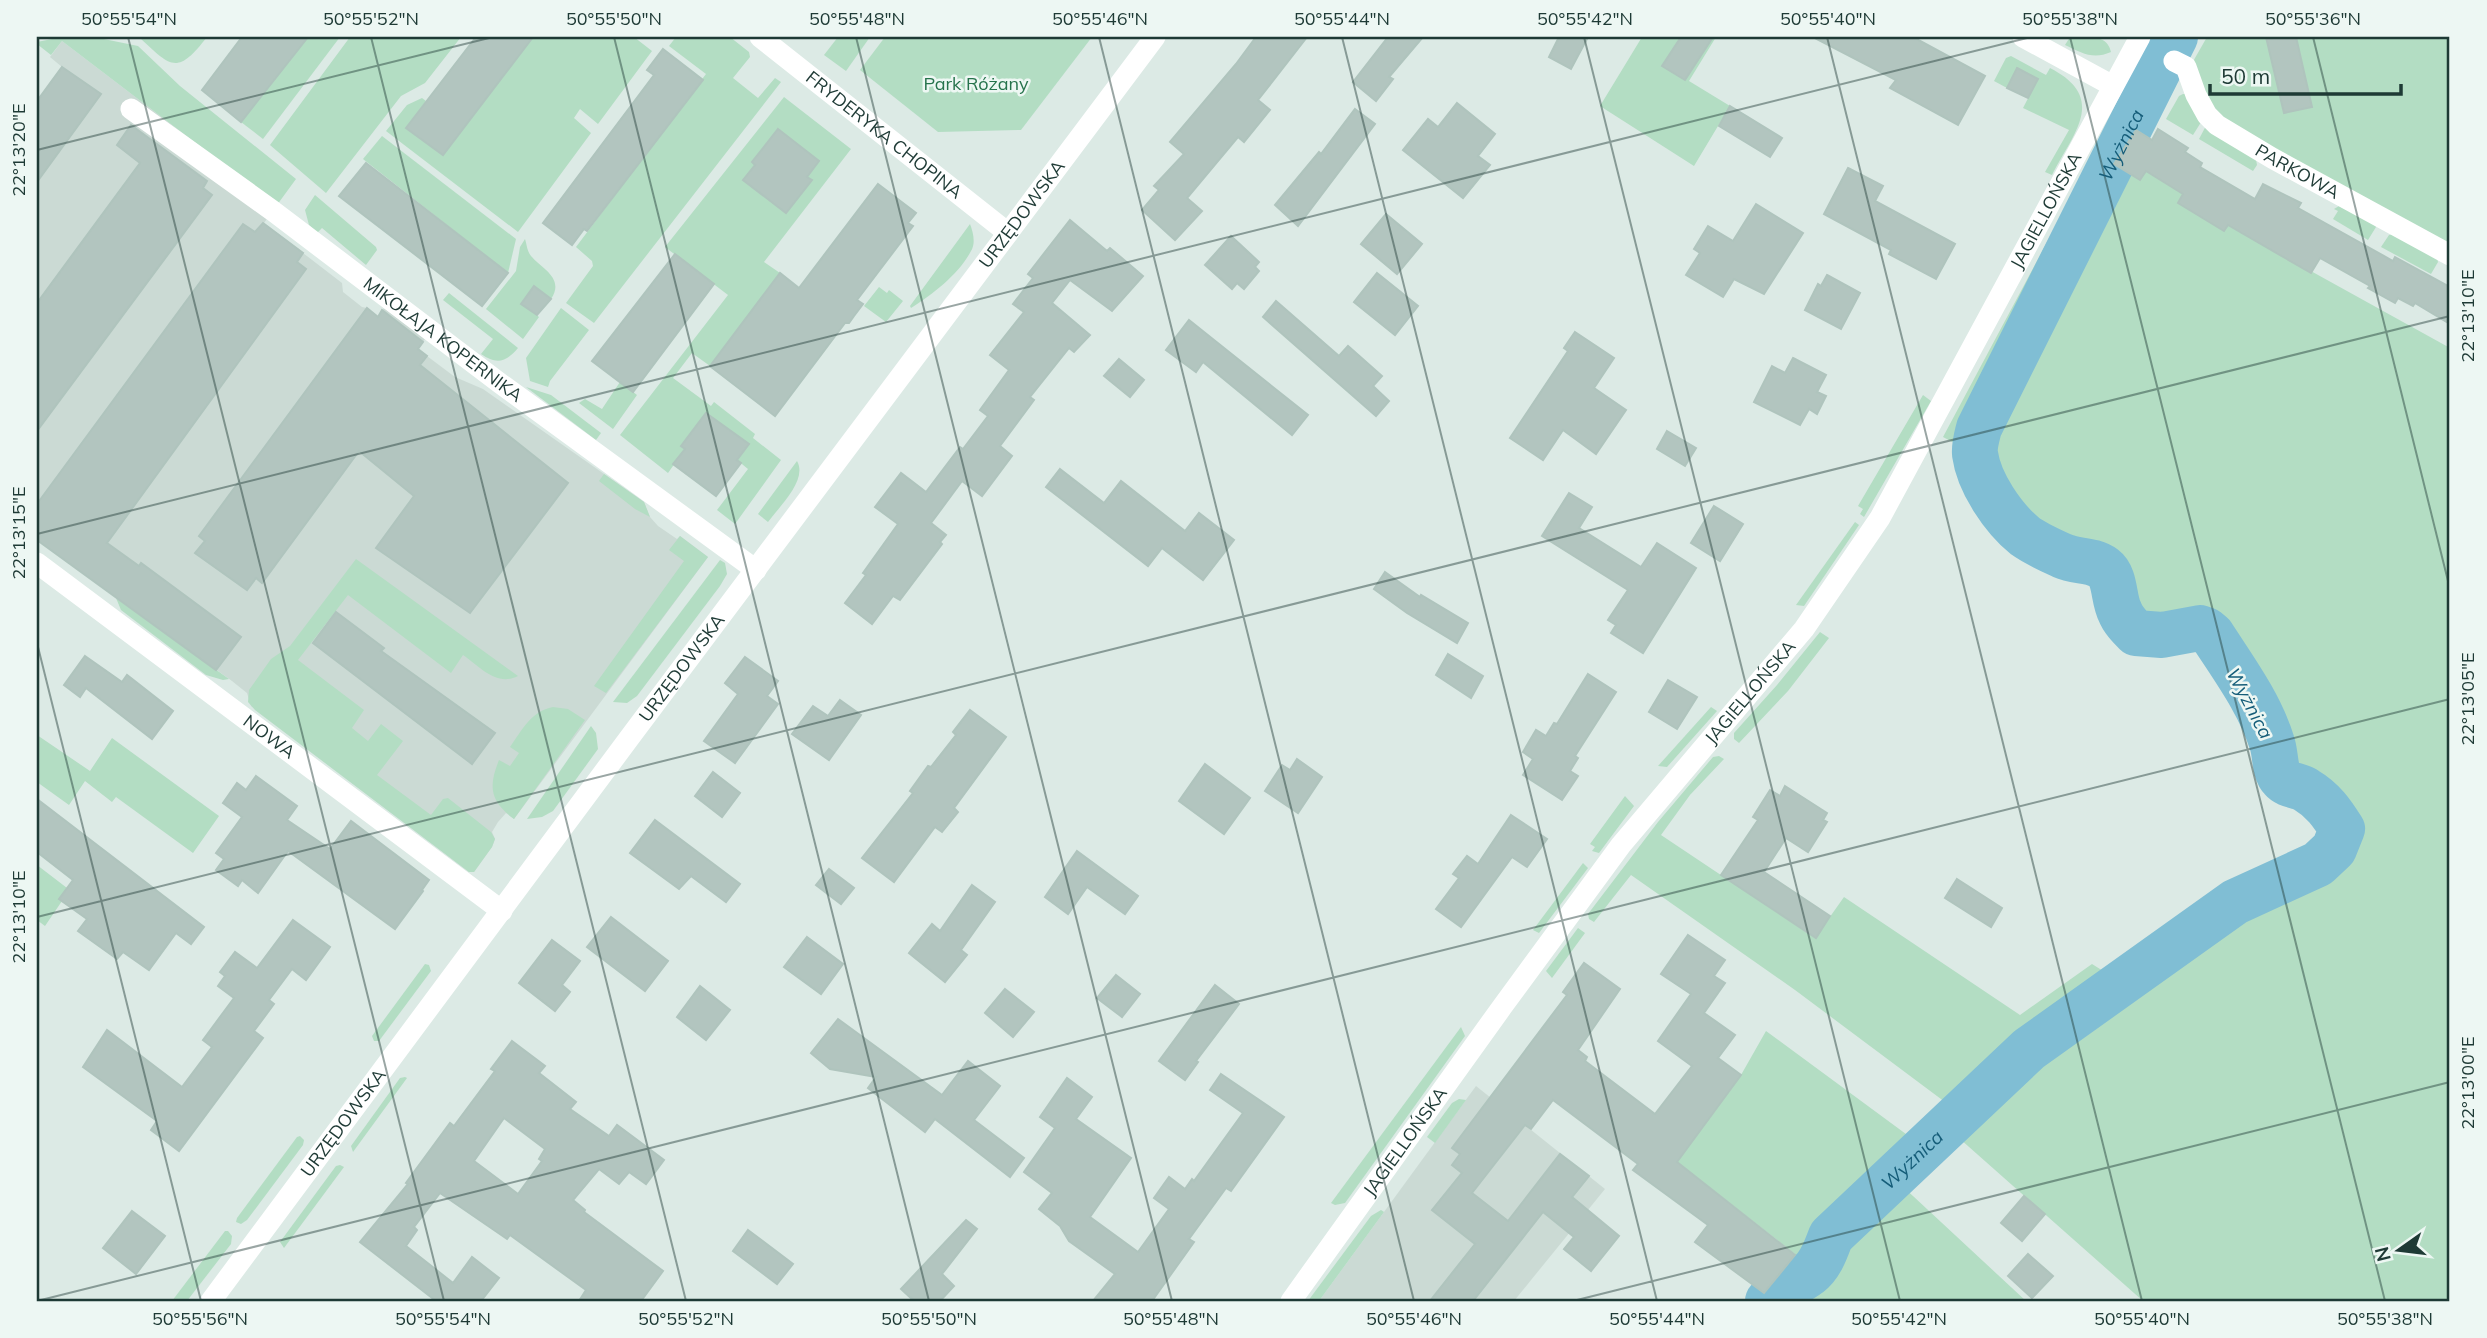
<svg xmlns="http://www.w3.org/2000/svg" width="2487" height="1338" font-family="Mulish,sans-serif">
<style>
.built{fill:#cbdad4}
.green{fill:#b3ddc3;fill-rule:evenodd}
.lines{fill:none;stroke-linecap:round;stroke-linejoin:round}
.river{stroke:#80bed4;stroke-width:46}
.building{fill:#b2c5bf;stroke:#afc4bd;stroke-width:2;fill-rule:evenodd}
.minor{stroke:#fff;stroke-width:21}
.tertiary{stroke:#fff;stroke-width:21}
.ticks{fill:none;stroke:#1e3a35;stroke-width:2;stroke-opacity:0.45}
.labels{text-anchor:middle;stroke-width:5;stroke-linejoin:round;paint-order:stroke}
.park-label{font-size:18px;fill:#26734c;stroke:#edf7f3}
.street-label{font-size:18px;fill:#1e3a35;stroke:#edf7f3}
.water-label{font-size:19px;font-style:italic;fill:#155d79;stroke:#edf7f3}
.neatline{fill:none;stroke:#1e3a35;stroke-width:2.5}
.ticks-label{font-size:18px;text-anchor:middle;fill:#1e3a35}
</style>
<rect width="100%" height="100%" fill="#dceae5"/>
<g class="built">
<polygon points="62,41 277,205 264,223 342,283 343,292 362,307 367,308 378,316 384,308 425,339 418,349 427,356 455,377 483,389 644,502 650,517 658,526 677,539 680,536 708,557 514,819 506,813 498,822 492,832 495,839 492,847 474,872 469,872 251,706 247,693 232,681 37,540 37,101 62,67 50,57"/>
<polygon points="1476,1086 1605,1189 1514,1301 1319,1301"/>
</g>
<g class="green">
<polygon points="62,37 94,37 138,46 180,86 296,179 277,205 62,41 51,55 37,44 37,42"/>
<path d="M139,37h68c-30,39 -36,30 -68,0z"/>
<polygon points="308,37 340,37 263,139 241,122"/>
<polygon points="350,37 461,37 425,83 401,96 326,193 270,145"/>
<polygon points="533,37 634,37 652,51 598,124 580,109 574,118 591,133 518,232 386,131 407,105 422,98 426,101 407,128 443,155"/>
<polygon points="676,37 730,37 749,52 750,57 733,78 758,98 775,78 781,82 594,323 566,303 593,266 592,261 576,247 706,74 669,46"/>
<polygon points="838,37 870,37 846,71 824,55"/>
<polygon points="885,37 1092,37 1021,130 938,132 860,70"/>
<polygon points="1642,37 1716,37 1689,81 1730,106 1694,166 1600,106"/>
<path d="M2070,37c16,0 37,-4 41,15 -18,8 -29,1 -46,-7z"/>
<polygon points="2158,37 2198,37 2187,56 2178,58 2157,45"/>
<polygon points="2207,37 2450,37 2450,249 2216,116 2191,65"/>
<path d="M2150,55l24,13 2,7 -21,38 -7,-4 -33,55 31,7 37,23 -4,9 45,28 4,-6 222,123v953h-307l-192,-170 -52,52 127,118h-266l35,-47 -118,-92 64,-87 25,-44 144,106 39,-32 -154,-115 -164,-115 -37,47 -5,-3 -1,-5 70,-92 55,-65 6,-1 5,3 -34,36 -29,40 154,103 29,-41 176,118 72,-51 24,15 119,-77 83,-38 16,-15 8,-20c-10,-16 -19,-29 -36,-39 -7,-5 -18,-4 -24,-11 -9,-9 -8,-29 -11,-41 -12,-37 -38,-71 -59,-103l-6,-5 -6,-2 -38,7 -26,-2c-6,-6 -13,-13 -16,-21 -7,-13 -4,-35 -16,-44 -11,-8 -24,-6 -36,-10 -49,-15 -79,-57 -93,-104l-32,-17 182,-341z"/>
<path d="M2011,56l35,19 4,-7c58,30 24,64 2,107l-7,-3 24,-42 -46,-22 15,-29 -21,-11 -10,20 -13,-7 12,-23z"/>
<polygon points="2183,94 2186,94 2203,119 2193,135 2166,119 2179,96"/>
<path d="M784,97l67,52 -87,113 16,11 -70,93 -18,-13 -19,25 38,28 3,-4 41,32 -2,4 28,22 -46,64 -18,-14 31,-41 -11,-9 11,-16 -42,-31 -24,33 3,3 -17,24 -48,-38 108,-140 -63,-48zM778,129l41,32 -12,16 4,3 -25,33 -42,-32 11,-16 -3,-3z"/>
<polygon points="2207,124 2255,154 2257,165 2253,171 2199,139"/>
<polygon points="382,136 516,239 508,273 363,159"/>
<polygon points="315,195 376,247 377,250 366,265 322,228 317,233 309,225 305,210"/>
<polygon points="2339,206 2375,224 2376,227 2368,240 2333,219 2338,211 2334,209"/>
<path d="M970,224c3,8 6,19 1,27 -12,23 -38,43 -60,57l-1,-2z"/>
<polygon points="2393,234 2437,258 2438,262 2431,274 2381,247 2389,235"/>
<path d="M525,239c2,6 2,12 6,17 11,13 34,22 20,43l-17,-12 -13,16 18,14 -16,22 -37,-30 30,-38 4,-24z"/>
<polygon points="879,287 887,293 889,290 903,301 886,322 864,306"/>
<path d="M449,293l69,55c-12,14 -21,17 -37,6l12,-15 -50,-39z"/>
<polygon points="561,308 589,330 550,381 548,387 530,381 526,358"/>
<polygon points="620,382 637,395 613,429 579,403 585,399 602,409"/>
<polygon points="526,387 551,395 601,433 596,440"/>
<polygon points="1923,395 1931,401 1864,517 1860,514 1863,509 1858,506"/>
<path d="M797,461c11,19 -18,46 -29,61l-10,-8z"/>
<polygon points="604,474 644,502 650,517 635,509 599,481"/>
<polygon points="1855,522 1859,525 1804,606 1796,605"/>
<polygon points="680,536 708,557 606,693 594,686 684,561 669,550"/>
<path d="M356,559l162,117c-21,11 -38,-9 -55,-21l-12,18 -103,-78 -50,65 66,50 -12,18 16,13 13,-17 22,17 -26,34 54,40 12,-16 5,-1 43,34 4,7 -3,8 -18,25h-5l-214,-162 -7,-8 1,-12 22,-31 19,-13z"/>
<polygon points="720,560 725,563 727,574 720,586 637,696 627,703 613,702"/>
<polygon points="116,598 229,679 223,680 206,675 121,610"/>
<polygon points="1820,632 1829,638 1788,691 1739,743 1734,739 1734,733 1777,685"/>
<path d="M553,707l15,2 17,11 -71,99c-24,-18 -26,-32 -15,-59l11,6 9,-13 -9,-6c12,-17 21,-36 43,-40z"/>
<polygon points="1711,707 1717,711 1667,767 1658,766"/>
<polygon points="591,726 596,733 598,749 553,811 542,817 527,819"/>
<polygon points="37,735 90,771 112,738 219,816 193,853 116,797 112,802 85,781 69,805 37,782"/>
<polygon points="1625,796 1634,806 1599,853 1592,851 1595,847 1590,844"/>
<polygon points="1583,863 1588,868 1539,933 1533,930"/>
<polygon points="37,865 67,888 59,899 62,901 45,926 37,920"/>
<polygon points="1578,928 1585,933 1552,978 1546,971"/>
<polygon points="425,964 429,965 431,971 379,1041 374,1041 372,1036"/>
<polygon points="1461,1027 1465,1036 1345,1203 1335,1205 1331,1203"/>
<polygon points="405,1077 407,1078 353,1152 351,1146 400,1078"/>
<polygon points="1459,1099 1466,1100 1435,1143 1427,1137 1452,1103"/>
<polygon points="300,1136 304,1140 303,1145 247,1220 241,1224 236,1222 237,1218 297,1137"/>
<polygon points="340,1165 344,1167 284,1248 280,1242 336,1166"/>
<polygon points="1381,1210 1384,1212 1319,1301 1308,1301 1371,1216"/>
<polygon points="225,1231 228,1231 232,1236 231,1244 187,1301 172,1301"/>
</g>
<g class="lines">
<path class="river" id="s1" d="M1768,1301c13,-14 27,-16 41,-27 12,-9 17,-25 22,-38l198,-187 206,-147 83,-38 16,-15 8,-20c-10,-16 -19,-29 -36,-39 -7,-5 -18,-4 -24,-11 -8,-8 -6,-25 -10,-36 -12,-39 -38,-74 -60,-108l-6,-5 -6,-2 -38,7 -26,-2c-6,-6 -13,-13 -16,-21 -7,-13 -4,-35 -16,-44 -12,-9 -28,-6 -41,-12 -13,-6 -27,-12 -38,-20 -22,-18 -46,-53 -50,-82 -1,-8 2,-18 4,-26l196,-391"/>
</g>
<g class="building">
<polygon points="242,37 308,37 241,122 202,90"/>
<polygon points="476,37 533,37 443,155 406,128"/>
<polygon points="1256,37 1307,37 1258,100 1270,110 1244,142 1238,137 1187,198 1202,211 1175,240 1142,210 1159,190 1154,186 1184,154 1170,142 1236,64"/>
<polygon points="1388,37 1423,37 1389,77 1393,79 1376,101 1353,82"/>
<polygon points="1559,37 1588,37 1571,69 1549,57"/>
<polygon points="1681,37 1713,37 1685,80 1662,66"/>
<polygon points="1813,37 1913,37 1985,76 1958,125 1890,88 1896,80"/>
<polygon points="2266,37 2296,37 2312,107 2284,113"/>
<polygon points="663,49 703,80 587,231 584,229 572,245 543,223 654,75 647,70"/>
<polygon points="62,67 101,94 37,182 37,101"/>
<polygon points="2017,68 2038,79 2028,98 2007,88"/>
<polygon points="1457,103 1495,134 1478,156 1490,165 1463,198 1403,150 1428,119 1438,127"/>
<polygon points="1730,106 1782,138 1770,157 1719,126"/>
<polygon points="1355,109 1375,124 1298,226 1275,205 1319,152 1321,154"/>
<polygon points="131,125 207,181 203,188 212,195 37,431 37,303 140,163 117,145"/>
<polygon points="778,129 819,161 807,177 812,180 786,213 743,180 755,165 752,162"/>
<polygon points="2158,129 2188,148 2185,152 2202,163 2200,167 2255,199 2263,184 2301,203 2298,208 2393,261 2395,257 2450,287 2450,324 2415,303 2413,306 2398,298 2395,303 2368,288 2370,286 2320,258 2311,273 2228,225 2224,231 2178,203 2183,194 2146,171 2140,180 2114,164 2136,130 2152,140"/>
<polygon points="366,163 508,273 482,306 339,196"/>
<polygon points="1848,168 1883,186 1875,201 1955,244 1936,279 1889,254 1891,250 1824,214"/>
<polygon points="878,184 916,213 908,223 913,226 857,300 863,304 854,316 849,323 845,323 775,416 710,366 780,273 799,288"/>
<polygon points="1756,204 1803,233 1764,294 1734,279 1723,297 1686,275 1700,253 1694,249 1708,226 1733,241"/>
<polygon points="1386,214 1422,244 1397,274 1361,244"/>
<polygon points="1070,220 1107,251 1110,248 1143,276 1112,311 1070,280 1052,303 1090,335 1074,352 1069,348 1030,397 1034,400 1000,446 1012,456 982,496 962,481 931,523 946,535 940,542 942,544 900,600 893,596 872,624 845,603 866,575 863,573 898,524 875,507 901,473 926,492 960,447 963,449 988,416 980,410 1009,370 990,355 1024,312 1013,304 1033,278 1028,274"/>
<polygon points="263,223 303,253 297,262 306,269 107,543 139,566 141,563 241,637 216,670 37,540 37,504 243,224 255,232"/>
<polygon points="1231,236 1259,262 1255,267 1259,271 1244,289 1237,283 1232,289 1205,265"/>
<polygon points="675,254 714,284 633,392 592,361"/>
<polygon points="1377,273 1418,306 1395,335 1354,302"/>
<polygon points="1827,275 1860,293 1841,329 1805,310 1818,284 1821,286"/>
<polygon points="534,286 551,299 537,315 521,304"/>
<polygon points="1276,301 1339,356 1348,346 1382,376 1373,386 1389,401 1376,416 1263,317"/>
<polygon points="367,308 378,317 382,310 423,342 418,349 427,356 420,365 568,483 470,613 376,548 414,496 359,451 262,583 256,578 247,590 195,553 205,541 199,536"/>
<polygon points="1189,320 1308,415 1292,435 1203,362 1196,372 1166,350"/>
<polygon points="1575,332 1614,358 1594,388 1626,410 1596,454 1563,430 1543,460 1510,438 1568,351 1564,348"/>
<polygon points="1793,358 1826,375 1817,392 1826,396 1817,414 1809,409 1800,425 1754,402 1772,366 1785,373"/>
<polygon points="1119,359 1144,380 1130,397 1104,376"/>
<polygon points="706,413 749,444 737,460 741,463 716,496 673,464 685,449 681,446"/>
<polygon points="1667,431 1696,448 1685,466 1657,449"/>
<polygon points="1060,469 1104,503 1121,481 1185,531 1199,513 1234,540 1203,580 1162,548 1148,566 1046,487"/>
<polygon points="1569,493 1592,507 1579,528 1641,567 1657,543 1696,568 1643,653 1611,633 1616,625 1608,620 1628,590 1542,536"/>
<polygon points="1714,506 1743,524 1720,561 1691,543"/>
<polygon points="1385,572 1420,597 1421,595 1468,623 1457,643 1407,613 1374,589"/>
<polygon points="336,612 384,648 381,651 495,733 472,764 313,643"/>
<polygon points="1448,654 1483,676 1471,698 1436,675"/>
<polygon points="85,656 122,682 127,675 173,711 152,739 86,688 80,697 64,685"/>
<polygon points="745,657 778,681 767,696 778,704 735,763 704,741 738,694 725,683"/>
<polygon points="1588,674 1616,692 1575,756 1578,758 1570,771 1578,776 1562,800 1523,775 1533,759 1523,752 1536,730 1546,736 1554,723 1557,724"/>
<polygon points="1668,680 1697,697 1677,729 1649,712"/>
<polygon points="840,700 861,715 829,760 792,734 813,706 828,716"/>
<polygon points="970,710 1006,737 954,808 958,812 942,832 935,827 894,882 862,858 913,793 910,791 928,766 931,767 956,735 953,732"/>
<polygon points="1297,759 1322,777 1298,813 1265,791 1282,765 1290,770"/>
<polygon points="1205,764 1250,798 1224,834 1179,801"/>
<polygon points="713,772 740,793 722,817 695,796"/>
<polygon points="256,776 297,806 287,820 330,849 351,821 429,880 422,890 423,891 395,929 288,851 258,893 242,880 238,886 216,870 224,859 216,853 242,817 223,803 237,783 246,790"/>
<polygon points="1785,786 1827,813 1823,820 1827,822 1808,852 1786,838 1764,872 1830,916 1816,938 1721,875 1758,820 1753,817 1770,790 1780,796"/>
<polygon points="37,799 204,927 191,944 176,933 149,970 123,952 117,959 78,931 87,919 59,899 73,880 37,852"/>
<polygon points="1511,815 1547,839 1527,867 1512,857 1461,927 1436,909 1459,878 1453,874 1467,856 1478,864"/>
<polygon points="655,820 740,884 726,902 691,876 679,889 630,853"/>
<polygon points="1077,851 1138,896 1125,914 1087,887 1068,914 1045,897"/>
<polygon points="829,869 854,888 841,904 816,885"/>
<polygon points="1957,879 2002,908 1991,927 1945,898"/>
<polygon points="972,885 995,902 961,950 967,955 945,982 909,953 932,924 940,931"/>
<polygon points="611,917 668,961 645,991 587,947"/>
<polygon points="293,920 330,947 306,980 292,969 269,1000 274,1004 254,1031 263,1038 179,1151 151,1130 157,1121 83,1067 107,1030 182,1087 212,1047 203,1040 234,998 218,986 225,976 220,972 235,952 257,968"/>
<polygon points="1688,935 1725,960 1714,976 1725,983 1704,1013 1735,1035 1718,1058 1741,1075 1677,1162 1795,1255 1764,1293 1695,1242 1708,1225 1633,1170 1638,1164 1553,1100 1531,1129 1525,1125 1472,1193 1508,1221 1560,1154 1589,1176 1572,1197 1619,1236 1591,1271 1564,1249 1574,1237 1543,1212 1473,1301 1430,1301 1475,1244 1432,1210 1462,1173 1452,1165 1460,1154 1452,1148 1567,995 1563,992 1584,963 1620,989 1578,1050 1587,1057 1585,1061 1655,1114 1692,1066 1658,1041 1691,994 1661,974"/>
<polygon points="807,937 843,964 821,994 784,967"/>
<polygon points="552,940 580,961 562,985 570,992 555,1011 519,983"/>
<polygon points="1116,975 1140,994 1122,1017 1097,998"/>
<polygon points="1215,985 1239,1004 1196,1061 1198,1062 1185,1080 1159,1061"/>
<polygon points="700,986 730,1010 706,1040 677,1017"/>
<polygon points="1005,989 1034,1012 1013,1037 985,1013"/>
<polygon points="838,1019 942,1095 968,1061 1000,1086 974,1120 1024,1158 1010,1177 935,1119 925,1132 868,1088 876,1077 830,1069 811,1053"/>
<path d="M512,1041l33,25 -6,7 37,29 -6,7 39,27 8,-11 47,35 -18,24 -17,-12 -10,12 -20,-15 -26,31 12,10 -1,2 79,59 -22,30h-62l7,-11 -76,-55 -3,4 -67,-46 -26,34 3,3 -11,16 47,37 19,-26 27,21 -18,23h-45l-76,-59 48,-58 -2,-1 44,-60 4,3 41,-55 -4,-2zM504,1118l41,31 -6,10 3,2 -24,33 -44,-33z"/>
<polygon points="1221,1074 1284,1117 1231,1191 1226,1188 1189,1239 1194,1242 1152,1301 1093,1301 1115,1274 1069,1241 1060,1226 1039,1209 1052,1193 1024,1172 1055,1128 1040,1117 1067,1078 1092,1097 1076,1119 1131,1158 1090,1217 1138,1252 1169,1209 1154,1198 1169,1177 1185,1189 1192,1179 1194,1181 1243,1113 1210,1090"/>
<polygon points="2024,1196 2045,1214 2022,1241 2001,1223"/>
<polygon points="132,1211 165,1236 136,1274 103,1248"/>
<polygon points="966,1220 977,1229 942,1274 954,1286 940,1301 914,1301 901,1289"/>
<polygon points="748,1230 793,1264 777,1284 733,1251"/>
<polygon points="2028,1254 2053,1276 2032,1298 2008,1276"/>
</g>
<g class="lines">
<g class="minor">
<path id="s2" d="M760,37l248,196"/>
<polyline points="2023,37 2113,86"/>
<path id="s3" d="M2174,61l12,6 10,28 11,20 10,10 55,33 178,97"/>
<path id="s4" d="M131,109l142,102 228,173 255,186"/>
<path id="s5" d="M37,563l465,348"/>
<path id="s6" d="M1291,1301l211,-294 119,-162 183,-216 76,-111 260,-481"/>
</g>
<path class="tertiary" id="s7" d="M211,1301l419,-564 525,-700"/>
</g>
<path class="ticks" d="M128,37l316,1264M371,37l315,1264M614,37l315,1264M856,37l316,1264M1099,37l315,1264M1342,37l315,1264M1584,37l316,1264M1827,37l315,1264M2070,37l315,1264M2313,37l137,552M37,150l456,-113M37,534l1994,-497M37,643l164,658M37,917l2413,-601M37,1301l2413,-602M1573,1301l877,-219"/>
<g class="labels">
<g class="park-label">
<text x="976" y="90">Park Różany</text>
</g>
<g class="street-label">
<text dy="6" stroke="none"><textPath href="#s2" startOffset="158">FRYDERYKA CHOPINA</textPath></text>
<text dy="6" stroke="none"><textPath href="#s3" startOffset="173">PARKOWA</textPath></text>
<text dy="6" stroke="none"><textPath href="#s6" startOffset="1330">JAGIELLOŃSKA</textPath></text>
<text dy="6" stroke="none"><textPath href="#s7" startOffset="1356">URZĘDOWSKA</textPath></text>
<text dy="6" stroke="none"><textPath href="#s4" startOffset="388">MIKOŁAJA KOPERNIKA</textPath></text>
<text dy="6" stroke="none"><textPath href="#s7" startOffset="789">URZĘDOWSKA</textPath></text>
<text dy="6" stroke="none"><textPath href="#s6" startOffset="763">JAGIELLOŃSKA</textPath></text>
<text dy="6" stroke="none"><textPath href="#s5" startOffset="290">NOWA</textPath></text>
<text dy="6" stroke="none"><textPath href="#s7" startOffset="222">URZĘDOWSKA</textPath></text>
<text dy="6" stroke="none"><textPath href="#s6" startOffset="196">JAGIELLOŃSKA</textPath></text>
</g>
<g class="water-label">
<text dy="7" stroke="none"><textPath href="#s1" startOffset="1676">Wyżnica</textPath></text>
<text transform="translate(2250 703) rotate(62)" y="7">Wyżnica</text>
<text dy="7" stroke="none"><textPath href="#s1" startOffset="205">Wyżnica</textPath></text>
</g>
</g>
<rect width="2487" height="1338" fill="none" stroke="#edf7f3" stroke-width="77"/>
<g transform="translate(2399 1250) rotate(256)" stroke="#edf7f3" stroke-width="5" paint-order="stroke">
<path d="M0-5L12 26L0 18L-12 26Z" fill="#1e3a35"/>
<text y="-10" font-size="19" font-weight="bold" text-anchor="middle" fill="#1e3a35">N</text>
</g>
<path d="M2210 84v10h191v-10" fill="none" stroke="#1e3a35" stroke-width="3.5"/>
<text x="2221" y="84" font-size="21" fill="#1e3a35" stroke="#edf7f3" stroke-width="5" paint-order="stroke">50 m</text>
<rect x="38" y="38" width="2410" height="1262" class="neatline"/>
<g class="ticks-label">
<text x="129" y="25">50°55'54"N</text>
<text x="371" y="25">50°55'52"N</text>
<text x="614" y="25">50°55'50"N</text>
<text x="857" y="25">50°55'48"N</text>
<text x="1100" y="25">50°55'46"N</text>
<text x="1342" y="25">50°55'44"N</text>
<text x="1585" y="25">50°55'42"N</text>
<text x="1828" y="25">50°55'40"N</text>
<text x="2070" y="25">50°55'38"N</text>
<text x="2313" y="25">50°55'36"N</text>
<text transform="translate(19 150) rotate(-90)" y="6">22°13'20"E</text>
<text transform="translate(2468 316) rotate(-90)" y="6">22°13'10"E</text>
<text transform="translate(19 533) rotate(-90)" y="6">22°13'15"E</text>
<text transform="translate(2468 699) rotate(-90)" y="6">22°13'05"E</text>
<text transform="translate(19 917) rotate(-90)" y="6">22°13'10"E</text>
<text transform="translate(2468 1083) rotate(-90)" y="6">22°13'00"E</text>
<text x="200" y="1325">50°55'56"N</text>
<text x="443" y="1325">50°55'54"N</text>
<text x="686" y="1325">50°55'52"N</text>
<text x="929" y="1325">50°55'50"N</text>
<text x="1171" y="1325">50°55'48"N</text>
<text x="1414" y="1325">50°55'46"N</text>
<text x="1657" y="1325">50°55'44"N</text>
<text x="1899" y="1325">50°55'42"N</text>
<text x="2142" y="1325">50°55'40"N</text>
<text x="2385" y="1325">50°55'38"N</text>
</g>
</svg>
